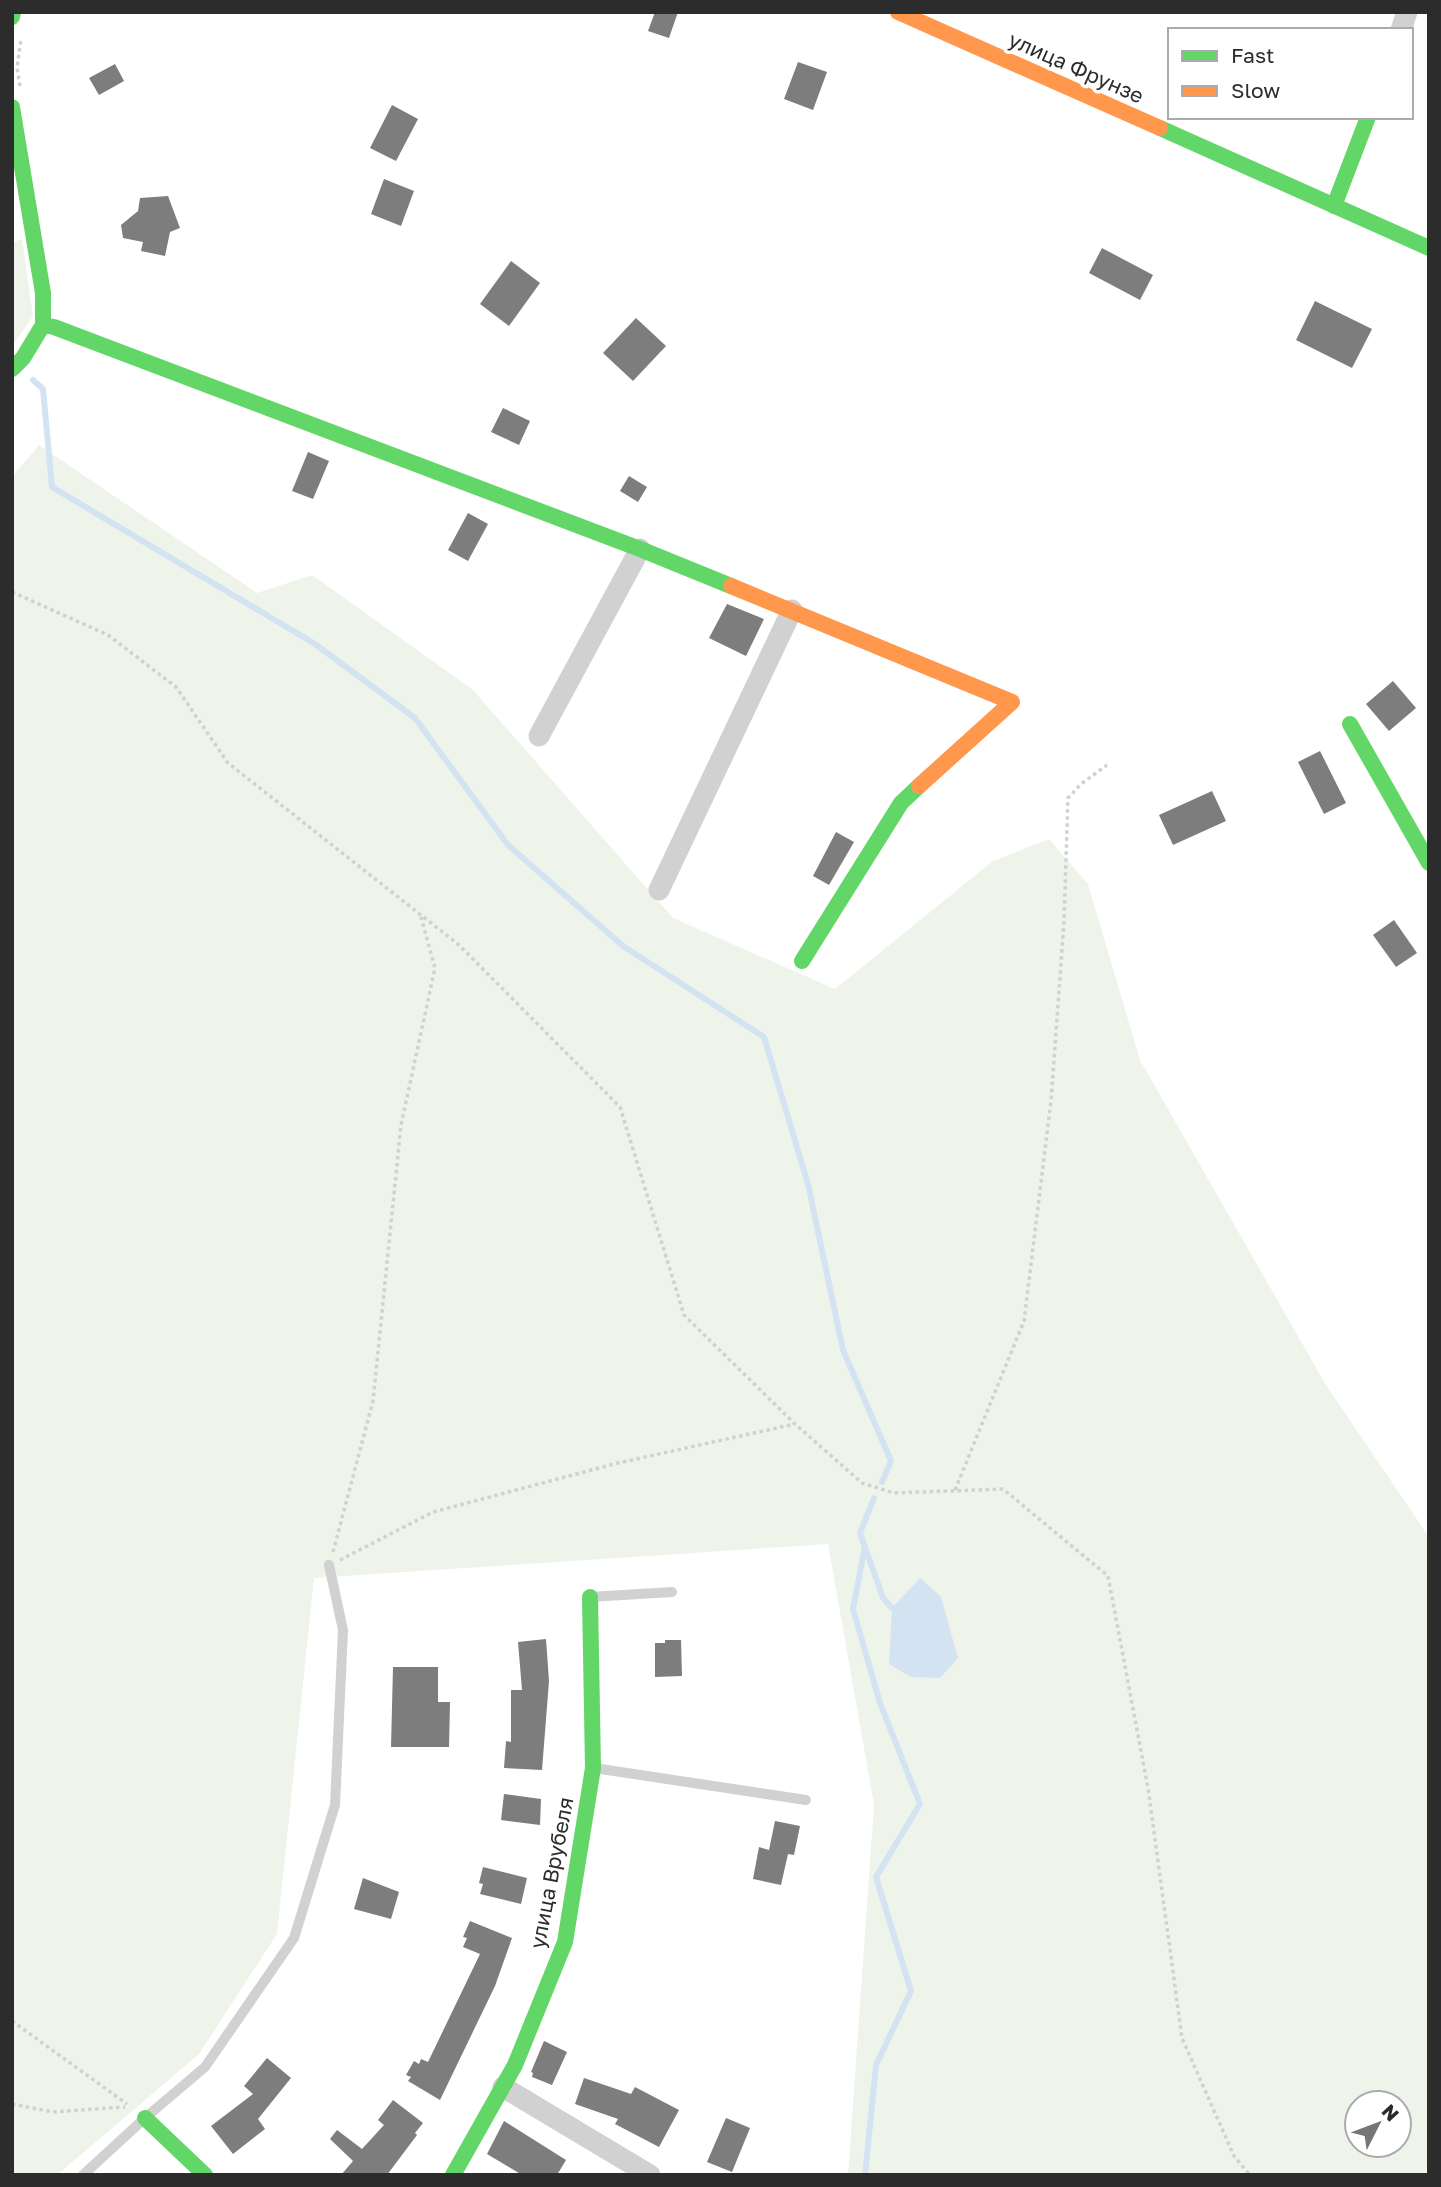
<svg xmlns="http://www.w3.org/2000/svg" width="1441" height="2187" font-family="'Golos Text',sans-serif">
<style>
.green{fill:#eef4ea;fill-rule:evenodd}
.water{fill:#d4e3f2}
.lines{fill:none;stroke-linecap:round;stroke-linejoin:round}
.stream{stroke:#d4e3f2;stroke-width:6}
.building{fill:#7d7d7d}
.path{stroke:#d1d1d1;stroke-width:3.5;stroke-dasharray:3.5 3.5;stroke-linecap:butt}
.lane{stroke:#d1d1d1;stroke-width:10}
.street{stroke:#d1d1d1;stroke-width:21}
.fast{stroke:#63d668;stroke-width:16}
.slow{stroke:#ff974d;stroke-width:16}
.labels{text-anchor:middle;stroke-width:7;stroke-linejoin:round;paint-order:stroke}
.street-label{font-size:21px;fill:#2c2c2c;stroke:#fff}
</style>
<rect width="100%" height="100%" fill="#fff"/>
<g class="green">
<polygon points="22,239 33,316 12,346 12,243"/>
<path d="M39,445l218,148 55,-18 161,115 200,228 162,71 158,-128 56,-22 39,45 52,176 186,325 103,152v638h-581l26,-370 -46,-261 -514,34 -37,356 -78,120 -142,121h-45v-1698zM1357,2103h42v42h-42z"/>
</g>
<polygon class="water" points="920,1578 941,1597 958,1658 940,1678 911,1677 889,1664 892,1608"/>
<g class="lines">
<g class="stream">
<polyline points="33,380 43,389 52,487 315,644 415,718 508,845 623,946 764,1037 808,1184 843,1350 891,1461 882,1482"/>
<polyline points="874,1498 860,1533 883,1598 892,1608"/>
<polyline points="865,1546 853,1609 880,1703 920,1804 876,1877 911,1991 876,2065 865,2175"/>
</g>
</g>
<g class="building">
<polygon points="655,12 678,12 669,38 648,31"/>
<polygon points="798,62 827,72 813,110 784,99"/>
<polygon points="115,64 124,81 99,95 89,78"/>
<polygon points="392,105 418,119 396,161 370,148"/>
<polygon points="384,179 414,191 401,226 371,214"/>
<polygon points="168,196 180,228 170,232 165,256 141,251 143,242 123,238 121,225 138,211 140,198"/>
<polygon points="1102,248 1153,275 1140,300 1089,273"/>
<polygon points="511,261 540,283 509,326 480,304"/>
<polygon points="1315,301 1372,329 1352,368 1296,340"/>
<polygon points="636,318 666,346 633,381 603,353"/>
<polygon points="503,408 530,421 519,445 491,432"/>
<polygon points="308,452 329,461 313,499 292,491"/>
<polygon points="629,476 647,487 638,502 620,491"/>
<polygon points="468,513 488,524 468,561 448,550"/>
<polygon points="727,604 764,619 746,656 709,638"/>
<polygon points="1393,681 1416,708 1389,731 1366,704"/>
<polygon points="1320,751 1346,803 1324,814 1298,762"/>
<polygon points="1212,791 1226,821 1173,845 1159,815"/>
<polygon points="836,832 854,842 829,885 813,876"/>
<polygon points="1394,920 1417,953 1396,967 1373,935"/>
<polygon points="546,1639 549,1681 542,1770 504,1768 506,1741 511,1742 511,1690 522,1690 518,1642"/>
<polygon points="665,1640 681,1640 682,1676 655,1677 655,1643 665,1643"/>
<polygon points="393,1667 438,1667 438,1702 450,1702 449,1747 391,1747"/>
<polygon points="504,1794 541,1799 540,1825 501,1820"/>
<polygon points="775,1821 800,1826 794,1855 788,1854 781,1885 753,1879 759,1847 769,1850"/>
<polygon points="483,1867 527,1878 521,1904 480,1894 483,1884 479,1883"/>
<polygon points="363,1878 399,1892 391,1919 354,1909"/>
<polygon points="470,1921 512,1938 495,1986 440,2100 408,2081 411,2077 406,2075 414,2061 419,2064 421,2059 428,2062 480,1954 463,1947 467,1938 463,1937"/>
<polygon points="544,2041 567,2052 552,2085 532,2077 533,2073 531,2072"/>
<polygon points="267,2058 291,2078 258,2119 265,2129 233,2154 211,2126 253,2094 244,2086"/>
<polygon points="584,2078 631,2094 635,2087 679,2110 659,2147 615,2124 618,2119 575,2104"/>
<polygon points="393,2100 423,2123 415,2133 417,2135 387,2175 341,2175 353,2161 330,2139 337,2130 362,2149 384,2125 378,2120"/>
<polygon points="726,2118 750,2128 732,2172 707,2162"/>
<polygon points="504,2121 566,2160 557,2175 522,2175 487,2154"/>
</g>
<g class="lines">
<g class="path">
<polyline points="20,86 17,68 21,39"/>
<polyline points="12,592 108,635 176,687 228,763 459,945 620,1107 684,1315 795,1424 862,1483 894,1493 1003,1489 1108,1576 1148,1788 1182,2038 1234,2156 1250,2175"/>
<polyline points="955,1490 1024,1321 1051,1101 1064,922 1068,798 1081,784 1107,765"/>
<polyline points="333,1552 373,1401 401,1125 435,968 421,917"/>
<polyline points="340,1560 433,1512 618,1463 795,1424"/>
<polyline points="12,2021 127,2104"/>
<polyline points="12,2104 53,2112 125,2107"/>
</g>
<g class="lane">
<polyline points="590,1597 672,1592"/>
<polyline points="594,1768 806,1800"/>
<polyline points="83,2175 145,2118 205,2067 294,1938 335,1805 343,1630 329,1565"/>
</g>
<g class="street">
<polyline points="1401,30 1407,12"/>
<polyline points="539,736 640,549"/>
<polyline points="659,890 792,610"/>
<polyline points="503,2087 650,2175"/>
</g>
<g class="fast">
<polyline points="12,17 13,12"/>
<polyline points="12,107 43,293 43,325 23,358 12,369"/>
<polyline points="1160,128 1429,248"/>
<polyline points="1334,206 1368,117"/>
<polyline points="43,325 54,327 640,549 731,586"/>
<polyline points="1350,724 1429,863"/>
<polyline points="802,961 901,803 919,786"/>
<polyline points="145,2118 205,2175"/>
<polyline points="453,2175 515,2065 565,1942 593,1768 590,1597"/>
</g>
<g class="slow">
<polyline points="898,12 1160,128"/>
<polyline points="731,586 1012,702 919,786"/>
</g>
</g>
<g class="labels">
<g class="street-label">
<text transform="translate(1076 68) rotate(24)" y="7">улица Фрунзе</text>
<text transform="translate(552 1873) rotate(-79)" y="7">улица Врубеля</text>
</g>
</g>
<rect width="1441" height="2187" fill="none" stroke="#2c2c2c" stroke-width="28"/>
<rect x="1168" y="28" width="245" height="91" fill="#ffffff" stroke="#ababab" stroke-width="2"/>
<rect x="1182" y="51" width="35" height="10" fill="#63d668" stroke="#ababab" stroke-width="2"/>
<text x="1231" y="63" font-size="21" fill="#2c2c2c">Fast</text>
<rect x="1182" y="86" width="35" height="10" fill="#ff974d" stroke="#ababab" stroke-width="2"/>
<text x="1231" y="98" font-size="21" fill="#2c2c2c">Slow</text>
<g transform="translate(1378 2124) rotate(48)"><circle r="33" fill="#ffffff" stroke="#ababab" stroke-width="2"/>
<path d="M0-5L12 26L0 18L-12 26Z" fill="#767676"/>
<text y="-10" font-size="19" font-weight="bold" text-anchor="middle" fill="#2c2c2c">N</text>
</g>
</svg>
